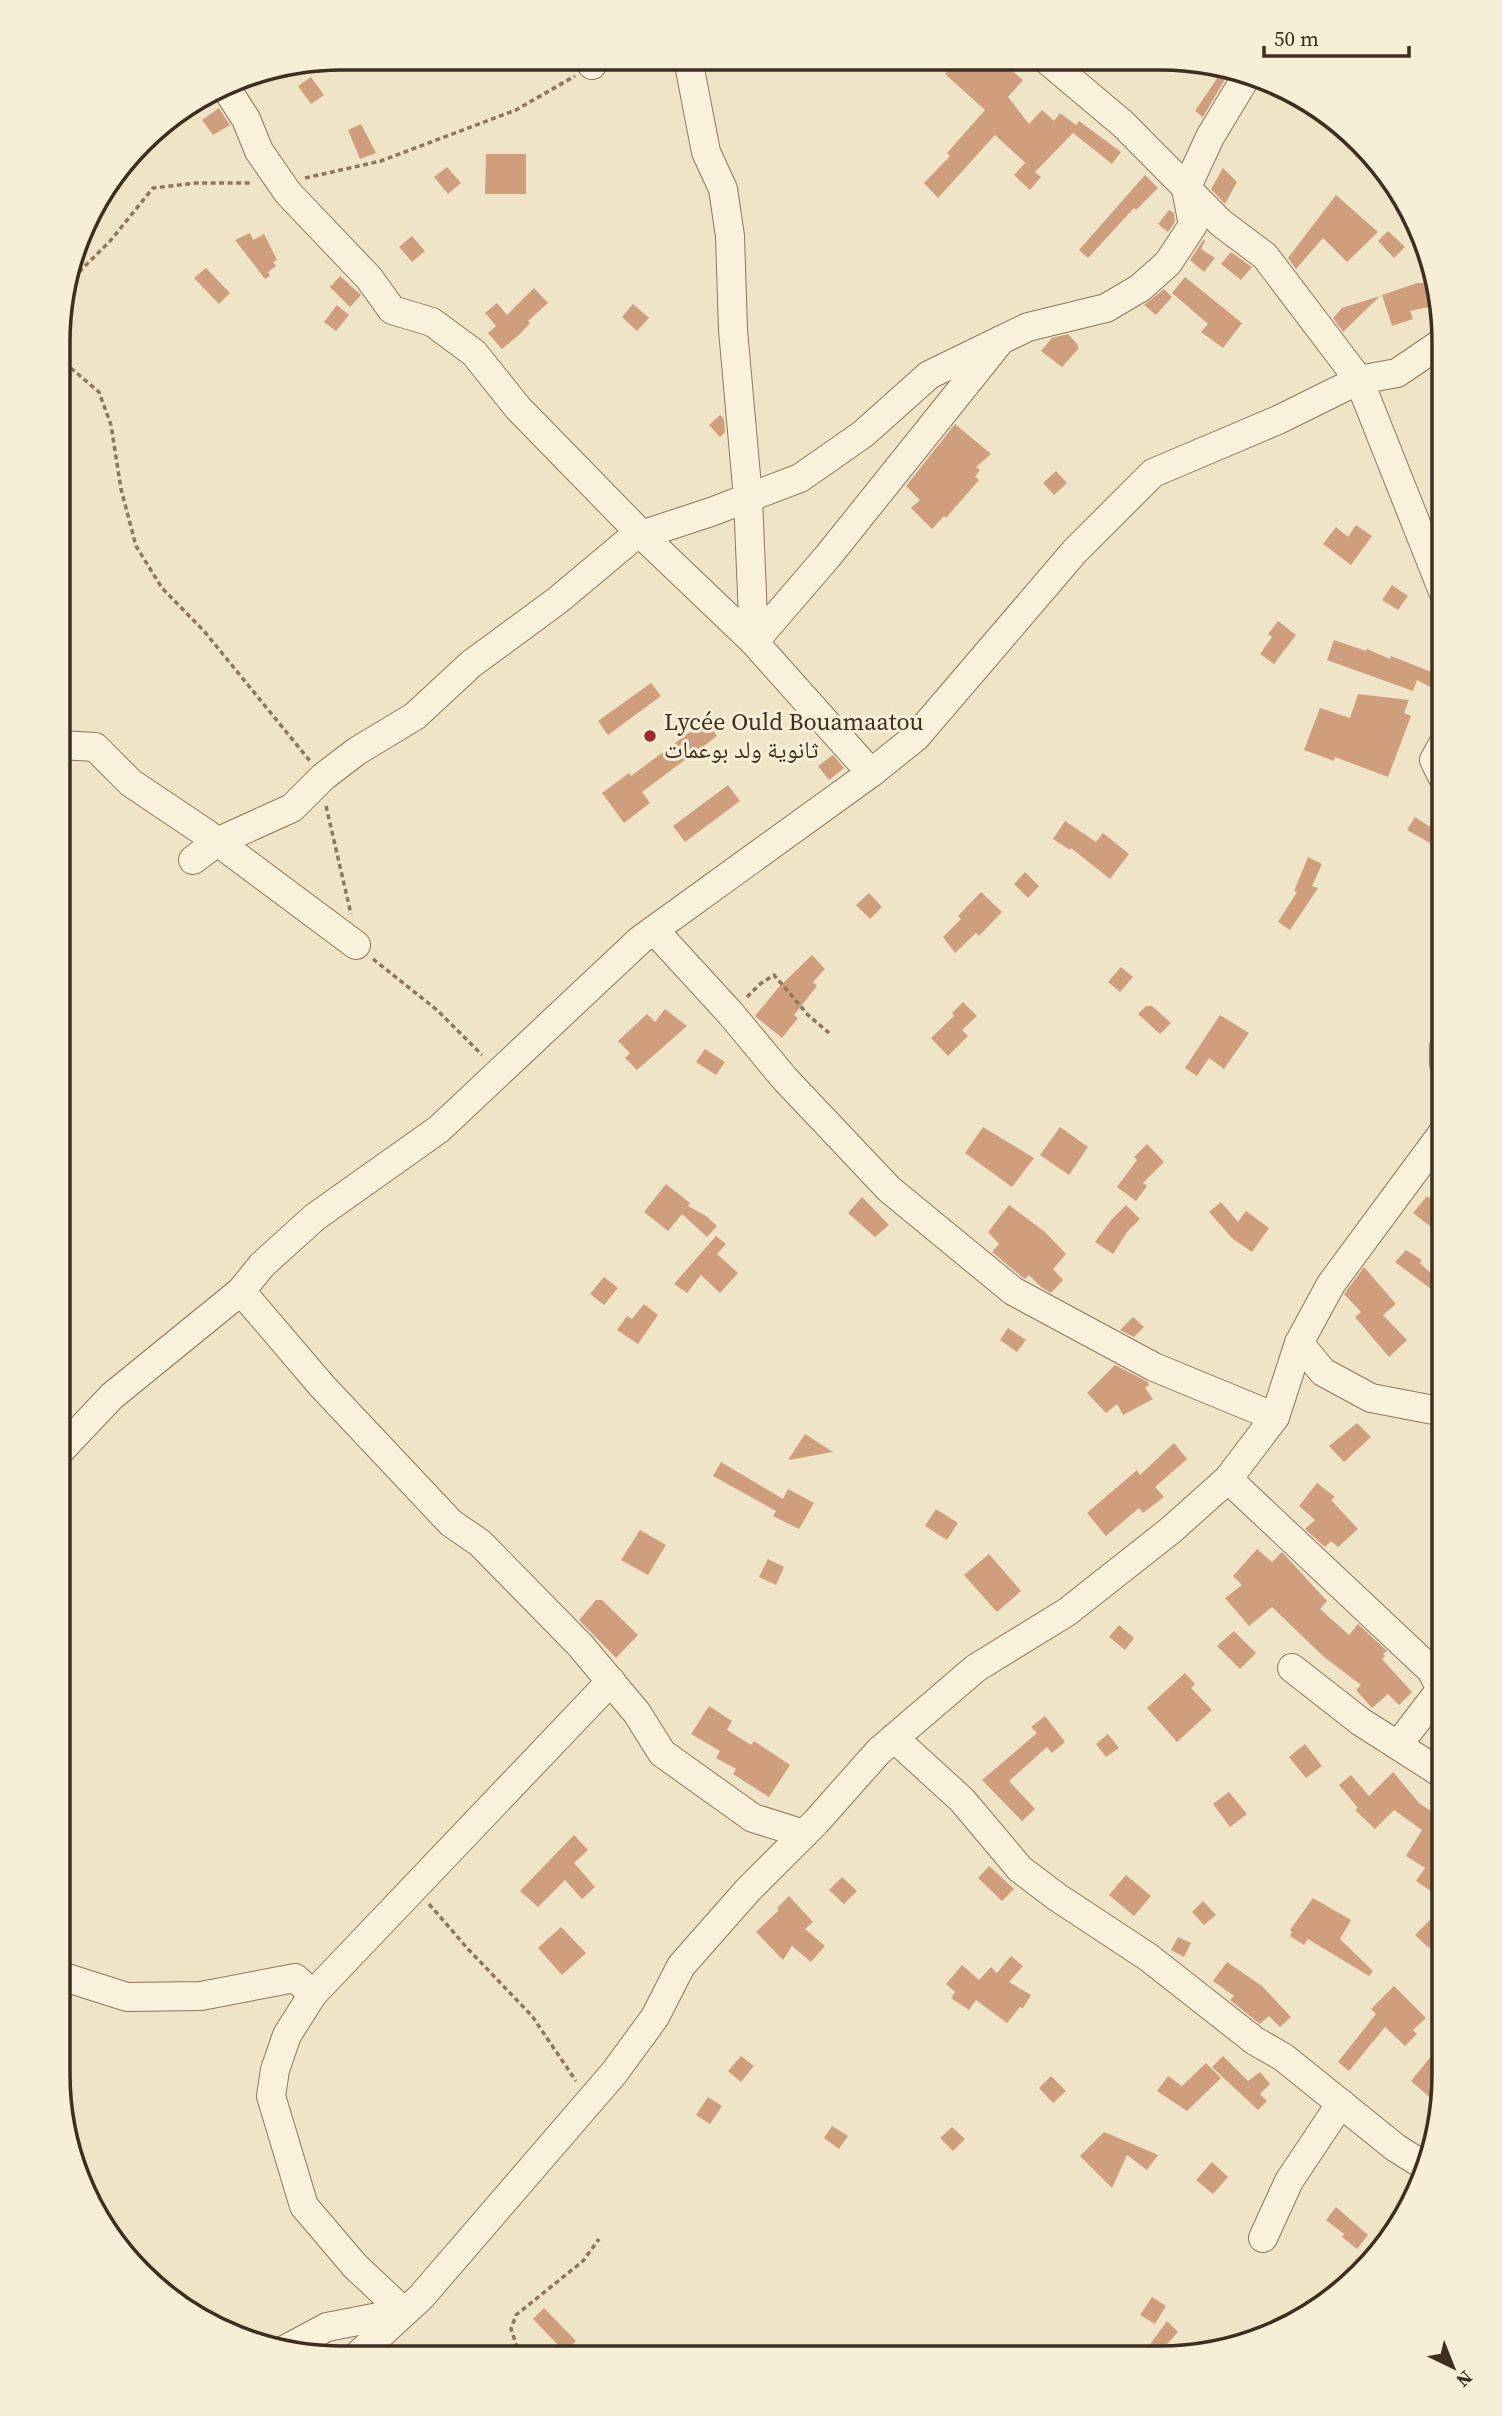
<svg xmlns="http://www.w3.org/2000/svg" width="1502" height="2416" font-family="'Source Serif 4','Noto Naskh Arabic',serif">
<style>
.building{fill:#cf9f7d}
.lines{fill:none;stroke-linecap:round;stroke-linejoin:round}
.minor-casing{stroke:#8d765c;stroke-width:30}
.path{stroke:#8d765c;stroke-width:3.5;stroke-dasharray:5 3.5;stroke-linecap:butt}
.minor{stroke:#faf1dc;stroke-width:28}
.poi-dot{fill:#9e2a2b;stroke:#f7eed8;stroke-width:2.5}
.labels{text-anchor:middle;stroke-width:6;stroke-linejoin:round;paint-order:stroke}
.poi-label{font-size:24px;fill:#3d2e20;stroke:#f7eed8;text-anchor:start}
.rim{fill:none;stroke:#3d2e20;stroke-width:3.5}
</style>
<rect width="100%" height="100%" fill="#f0e4c8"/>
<g class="building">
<polygon points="958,60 999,60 1023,80 1008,97 1029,124 1042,110 1054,121 1060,113 1076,125 1079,121 1121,152 1112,164 1073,133 1035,172 1041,177 1030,190 1014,175 1025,163 1032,169 995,135 938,198 924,183 950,156 947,153 985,110 945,74"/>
<polygon points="1224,68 1231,69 1203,117 1195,111"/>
<polygon points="311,77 324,95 311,104 298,86"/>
<polygon points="219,108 230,125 213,135 202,120"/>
<polygon points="361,124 376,153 360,159 348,130"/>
<polygon points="486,154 526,154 526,194 485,194"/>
<polygon points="447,167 461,183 448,194 434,177"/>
<polygon points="1223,168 1237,182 1225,204 1211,189"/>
<polygon points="1145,175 1158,188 1136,210 1134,208 1088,258 1079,250"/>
<polygon points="1336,195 1378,232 1347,262 1323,238 1296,269 1288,258"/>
<polygon points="1169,210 1174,213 1175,222 1168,232 1158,224"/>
<polygon points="1388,231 1405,247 1394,258 1378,241"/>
<polygon points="250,233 253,240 264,234 277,260 273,262 276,266 268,272 270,276 265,279 235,240"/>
<polygon points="412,236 425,251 412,262 399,247"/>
<polygon points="1204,239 1205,241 1201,249 1215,258 1204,272 1190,260"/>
<polygon points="1231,252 1252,267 1241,280 1221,264"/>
<polygon points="206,268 230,293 219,304 194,278"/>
<polygon points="340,276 361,295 350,307 330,287"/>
<polygon points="1185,277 1242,323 1223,348 1201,332 1208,324 1172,293"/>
<polygon points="1417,283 1424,283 1429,307 1410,311 1413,319 1392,326 1382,295"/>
<polygon points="534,288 548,303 528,321 530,323 521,333 502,349 488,333 496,326 485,313 497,303 507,315"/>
<polygon points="1164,289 1172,297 1156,315 1144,305"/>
<polygon points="1380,296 1343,332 1333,318 1342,308"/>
<polygon points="633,304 649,318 637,331 622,317"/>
<polygon points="337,305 349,315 336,331 324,322"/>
<polygon points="1068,334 1078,345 1077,346 1079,348 1062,367 1041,351 1052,338"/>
<polygon points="720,415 724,419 725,432 720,437 709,425"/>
<polygon points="955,424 991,454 976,467 980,470 975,477 979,480 946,518 944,516 932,529 911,508 920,500 906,486"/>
<polygon points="1056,471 1067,483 1054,495 1043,483"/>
<polygon points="1356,525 1372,536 1351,565 1323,544 1336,527 1348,537"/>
<polygon points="1392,585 1408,596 1398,610 1382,600"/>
<polygon points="1278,621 1296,635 1274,664 1260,654 1272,637 1268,634"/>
<polygon points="1334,640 1366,651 1367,649 1390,659 1391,656 1444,677 1444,694 1417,680 1413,691 1327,660"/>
<polygon points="651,683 661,696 608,735 598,721"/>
<polygon points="1358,694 1409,700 1404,713 1411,716 1388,777 1335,757 1334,761 1304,750 1320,708 1350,718"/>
<polygon points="706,720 717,736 642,792 650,803 624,823 602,793 629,773 631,776"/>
<polygon points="833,755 844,768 829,780 818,766"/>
<polygon points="728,785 740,801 685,842 673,826"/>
<polygon points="1415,817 1444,836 1444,851 1407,830"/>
<polygon points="1065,821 1096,842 1103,833 1129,854 1110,879 1071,848 1070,850 1053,839"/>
<polygon points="1308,857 1322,864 1312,886 1318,888 1290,930 1278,922 1297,892 1294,891"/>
<polygon points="1025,872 1039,886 1028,898 1014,884"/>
<polygon points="981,892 1002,912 979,936 976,933 955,953 943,937 961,919 958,916"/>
<polygon points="869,893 882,907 870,919 856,905"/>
<polygon points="812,955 825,969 813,982 817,986 794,1015 798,1018 782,1038 755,1016 778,988"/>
<polygon points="1121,967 1133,977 1120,992 1108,982"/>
<polygon points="963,1002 977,1016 962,1030 968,1036 948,1056 931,1038 954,1016 952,1013"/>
<polygon points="1146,1006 1152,1006 1171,1023 1160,1034 1138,1014"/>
<polygon points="665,1009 687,1026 637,1070 625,1058 630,1053 618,1041 647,1014 655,1022"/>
<polygon points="1220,1015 1249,1033 1224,1069 1209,1058 1197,1076 1185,1068"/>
<polygon points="705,1049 725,1062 716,1075 696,1062"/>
<polygon points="983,1127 1034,1158 1012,1187 965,1153"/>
<polygon points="1060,1127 1088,1147 1069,1175 1040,1155"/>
<polygon points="1147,1144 1164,1162 1143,1183 1147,1186 1136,1201 1117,1187 1137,1160 1134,1157"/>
<polygon points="1444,1179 1444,1237 1413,1213 1427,1196 1429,1198"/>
<polygon points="666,1184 690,1203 688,1206 706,1216 717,1226 707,1237 682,1214 668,1231 644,1212"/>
<polygon points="862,1197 889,1225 875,1237 848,1213"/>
<polygon points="1221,1202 1238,1222 1246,1211 1269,1228 1252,1252 1233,1239 1209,1212"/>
<polygon points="1009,1205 1045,1232 1066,1254 1053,1269 1063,1280 1051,1293 1041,1287 1029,1275 1025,1279 1022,1277 992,1252 999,1244 988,1232"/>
<polygon points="1126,1205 1140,1219 1127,1232 1113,1254 1095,1242 1111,1220"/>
<polygon points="716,1236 726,1244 717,1254 738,1273 720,1293 701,1275 687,1293 674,1284"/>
<polygon points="1406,1250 1422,1260 1420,1263 1444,1286 1439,1295 1395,1262"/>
<polygon points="1364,1267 1396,1304 1383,1315 1407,1340 1389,1357 1355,1317 1361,1312 1344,1294"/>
<polygon points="604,1277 618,1288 604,1305 590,1294"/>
<polygon points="644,1304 658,1315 638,1344 617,1330 627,1316 632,1319"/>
<polygon points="1133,1317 1144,1327 1134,1337 1120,1330"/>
<polygon points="1008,1328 1026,1340 1017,1352 1000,1340"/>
<polygon points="1115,1365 1148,1382 1149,1385 1145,1388 1153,1399 1123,1415 1117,1404 1106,1413 1087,1393"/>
<polygon points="1357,1423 1371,1437 1344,1462 1329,1446"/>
<polygon points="805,1434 833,1452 788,1460"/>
<polygon points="1174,1443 1187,1459 1155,1487 1164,1497 1143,1513 1139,1508 1106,1536 1087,1513 1137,1470 1140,1475"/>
<polygon points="721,1462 783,1499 788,1489 814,1503 799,1529 773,1516 776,1511 713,1476"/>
<polygon points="1317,1483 1335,1497 1331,1500 1358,1529 1338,1547 1331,1541 1325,1547 1305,1529 1315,1520 1299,1506"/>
<polygon points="936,1509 958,1523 947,1540 925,1526"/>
<polygon points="640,1530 666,1545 648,1575 621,1560"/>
<polygon points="1257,1549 1272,1562 1282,1552 1327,1601 1320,1609 1349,1635 1358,1624 1387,1651 1383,1654 1385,1656 1382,1659 1412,1692 1399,1705 1388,1694 1372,1708 1356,1690 1361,1685 1324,1657 1272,1607 1249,1626 1225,1598 1242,1585 1233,1576"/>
<polygon points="989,1554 1021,1591 997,1612 964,1575"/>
<polygon points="768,1559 784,1567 776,1585 759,1577"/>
<polygon points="596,1600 602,1600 638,1635 616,1658 579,1620"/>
<polygon points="1119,1625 1134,1638 1125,1650 1109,1637"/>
<polygon points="1234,1631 1256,1653 1240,1669 1217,1646"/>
<polygon points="1185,1673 1195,1684 1191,1688 1212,1710 1177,1742 1147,1708"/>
<polygon points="709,1706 732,1721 727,1730 751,1745 754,1741 790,1765 769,1797 733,1774 736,1769 716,1758 720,1751 691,1734"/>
<polygon points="1045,1716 1065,1742 1052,1753 1047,1747 1009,1781 1035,1809 1022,1821 982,1780 1037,1733 1031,1727"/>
<polygon points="1108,1734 1119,1748 1106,1757 1096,1744"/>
<polygon points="1305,1744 1322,1766 1306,1778 1289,1757"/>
<polygon points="1393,1772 1419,1803 1438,1816 1434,1822 1444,1829 1444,1837 1435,1850 1444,1856 1444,1900 1416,1881 1425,1868 1406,1856 1422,1830 1394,1810 1375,1829 1355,1810 1358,1808 1339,1785 1351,1775 1369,1796"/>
<polygon points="1229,1792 1247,1814 1230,1827 1213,1804"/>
<polygon points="574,1835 588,1850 574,1863 595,1887 582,1899 565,1880 538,1907 520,1891"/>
<polygon points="989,1866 1014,1889 1002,1901 978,1878"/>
<polygon points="1126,1875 1151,1896 1134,1916 1109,1895"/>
<polygon points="842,1877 857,1891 844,1904 829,1890"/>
<polygon points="789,1896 813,1922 805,1929 825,1946 811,1962 792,1946 783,1960 756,1932 779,1910 777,1908"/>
<polygon points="1313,1898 1351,1920 1340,1939 1373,1971 1369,1976 1308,1939 1304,1945 1290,1936 1292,1932 1290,1930"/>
<polygon points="1203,1901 1216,1915 1204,1925 1192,1912"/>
<polygon points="1444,1906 1444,1934 1429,1948 1415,1935"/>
<polygon points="561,1927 586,1953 562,1975 538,1948"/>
<polygon points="1178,1937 1191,1943 1184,1957 1171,1950"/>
<polygon points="1011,1956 1023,1966 1009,1982 1031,1995 1023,2008 1020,2007 1007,2023 976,2000 969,2010 951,1998 955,1992 946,1984 962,1965 979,1980 991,1967 997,1973"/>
<polygon points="1227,1962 1262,1986 1291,2017 1280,2027 1269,2016 1260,2024 1230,2000 1234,1996 1213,1981"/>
<polygon points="1394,1986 1426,2018 1413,2030 1417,2034 1405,2046 1385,2027 1349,2071 1338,2062 1376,2014 1371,2009"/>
<polygon points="1433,2054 1444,2062 1444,2084 1434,2101 1411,2081"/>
<polygon points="741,2056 754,2066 741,2082 728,2071"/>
<polygon points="1223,2056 1248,2081 1260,2072 1270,2084 1260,2094 1267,2101 1258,2110 1212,2067"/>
<polygon points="1206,2063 1221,2078 1187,2111 1157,2091 1168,2076 1182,2086"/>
<polygon points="1051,2076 1066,2091 1053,2103 1039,2088"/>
<polygon points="708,2097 722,2106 710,2124 696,2115"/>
<polygon points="832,2126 848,2136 839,2149 824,2138"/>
<polygon points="952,2127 965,2139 953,2151 940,2138"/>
<polygon points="1104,2132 1109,2134 1158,2155 1147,2170 1127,2155 1112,2188 1080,2156"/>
<polygon points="1212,2162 1228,2177 1213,2194 1196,2180"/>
<polygon points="1336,2207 1368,2235 1357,2249 1342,2237 1344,2234 1326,2220"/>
<polygon points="1152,2297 1166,2306 1155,2324 1140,2315"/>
<polygon points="544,2308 576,2341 565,2352 533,2319"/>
<polygon points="1167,2321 1178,2332 1155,2358 1140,2358"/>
</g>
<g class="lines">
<defs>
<g id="minor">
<polyline points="688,59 706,152 723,189 730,236 733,330 748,498 754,642"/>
<polyline points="1047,60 1123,124 1221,223 1265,256 1359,380 1444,594"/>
<polyline points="592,65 596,58"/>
<polyline points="224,85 246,119 259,151 288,193 369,278 392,310 432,322 474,353 518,408 642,535 754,642 871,773"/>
<polyline points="754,642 828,556 1001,340 1028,327 1106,308 1140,288 1168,263 1193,225 1186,189 1210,137 1248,74"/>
<polyline points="60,745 95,747 131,783 207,834 356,945"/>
<polyline points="1444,780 1434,760 1444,742"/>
<polyline points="193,860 217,842 292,808 323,777 357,751 415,716 471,664 558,600 632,538 711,512 800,478 863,434 929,375 1001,340"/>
<polyline points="654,930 731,1014 785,1079 889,1189 1013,1291 1154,1367 1275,1417"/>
<polyline points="1444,1064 1444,1047"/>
<polyline points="241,1291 322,1386 451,1523 480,1543 580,1645 637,1713 662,1753 753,1818 804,1834"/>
<polyline points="1299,1343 1323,1372 1371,1398 1444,1412"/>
<polyline points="59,1452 112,1396 241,1291 262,1265 315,1217 439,1129 640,940 871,773 916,737 1075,551 1153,473 1278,420 1359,380 1397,373 1444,341"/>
<polyline points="1228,1479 1431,1670 1441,1689 1398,1745"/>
<polyline points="1292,1668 1361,1722 1444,1775"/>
<polyline points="894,1738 962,1800 1020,1869 1057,1897 1148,1957 1255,2041 1283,2057 1396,2148 1428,2168"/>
<polyline points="58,1975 127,1997 201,1996 295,1978 313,1994"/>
<polyline points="1263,2238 1289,2181 1341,2103"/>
<polyline points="404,2312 355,2266 304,2206 271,2096 275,2070 287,2035 313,1994 611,1681"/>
<polyline points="284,2350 327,2327 404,2312"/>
<polyline points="357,2356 421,2297 614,2073 655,2017 681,1966 748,1890 816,1822 879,1751 976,1668 1067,1612 1171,1530 1228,1479 1275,1417 1299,1343 1331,1284 1444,1131"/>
</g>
</defs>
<use href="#minor" class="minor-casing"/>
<g class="path">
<polyline points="305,178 381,161 516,110 575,76"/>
<polyline points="67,284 111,240 153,188 196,183 253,183"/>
<polyline points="60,355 66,364 99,392 111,425 121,489 136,546 162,588 204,631 310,761"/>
<polyline points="326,806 351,914"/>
<polyline points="373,959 437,1010 482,1055"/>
<polyline points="747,997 760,984 774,975 808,1015 829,1033"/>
<polyline points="429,1904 468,1949 532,2016 576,2081"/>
<polyline points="520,2356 511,2329 516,2315 583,2261 599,2239"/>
</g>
<use href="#minor" class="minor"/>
</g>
<circle class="poi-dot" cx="650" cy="736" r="7"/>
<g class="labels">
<g class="poi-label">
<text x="664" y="730">Lycée Ould Bouamaatou<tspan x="664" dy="28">ثانوية ولد بوعمات</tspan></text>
</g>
</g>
<path d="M0 0H1502V2416H0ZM342 70H1160A272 272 0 0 1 1432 342V2074A272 272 0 0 1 1160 2346H342A272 272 0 0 1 70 2074V342A272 272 0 0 1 342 70Z" fill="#f7eed8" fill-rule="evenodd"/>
<path class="rim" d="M342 70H1160A272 272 0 0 1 1432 342V2074A272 272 0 0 1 1160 2346H342A272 272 0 0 1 70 2074V342A272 272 0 0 1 342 70Z"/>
<g transform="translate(1453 2367) rotate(137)" stroke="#f7eed8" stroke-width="5" paint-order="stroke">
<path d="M0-5L12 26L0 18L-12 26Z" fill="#3d2e20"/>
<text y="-10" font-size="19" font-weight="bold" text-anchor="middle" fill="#3d2e20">N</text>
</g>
<path d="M1264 46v10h145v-10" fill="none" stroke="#3d2e20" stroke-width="3.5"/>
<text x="1274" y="46" font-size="21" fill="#3d2e20" stroke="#f7eed8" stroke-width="5" paint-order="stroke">50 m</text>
</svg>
